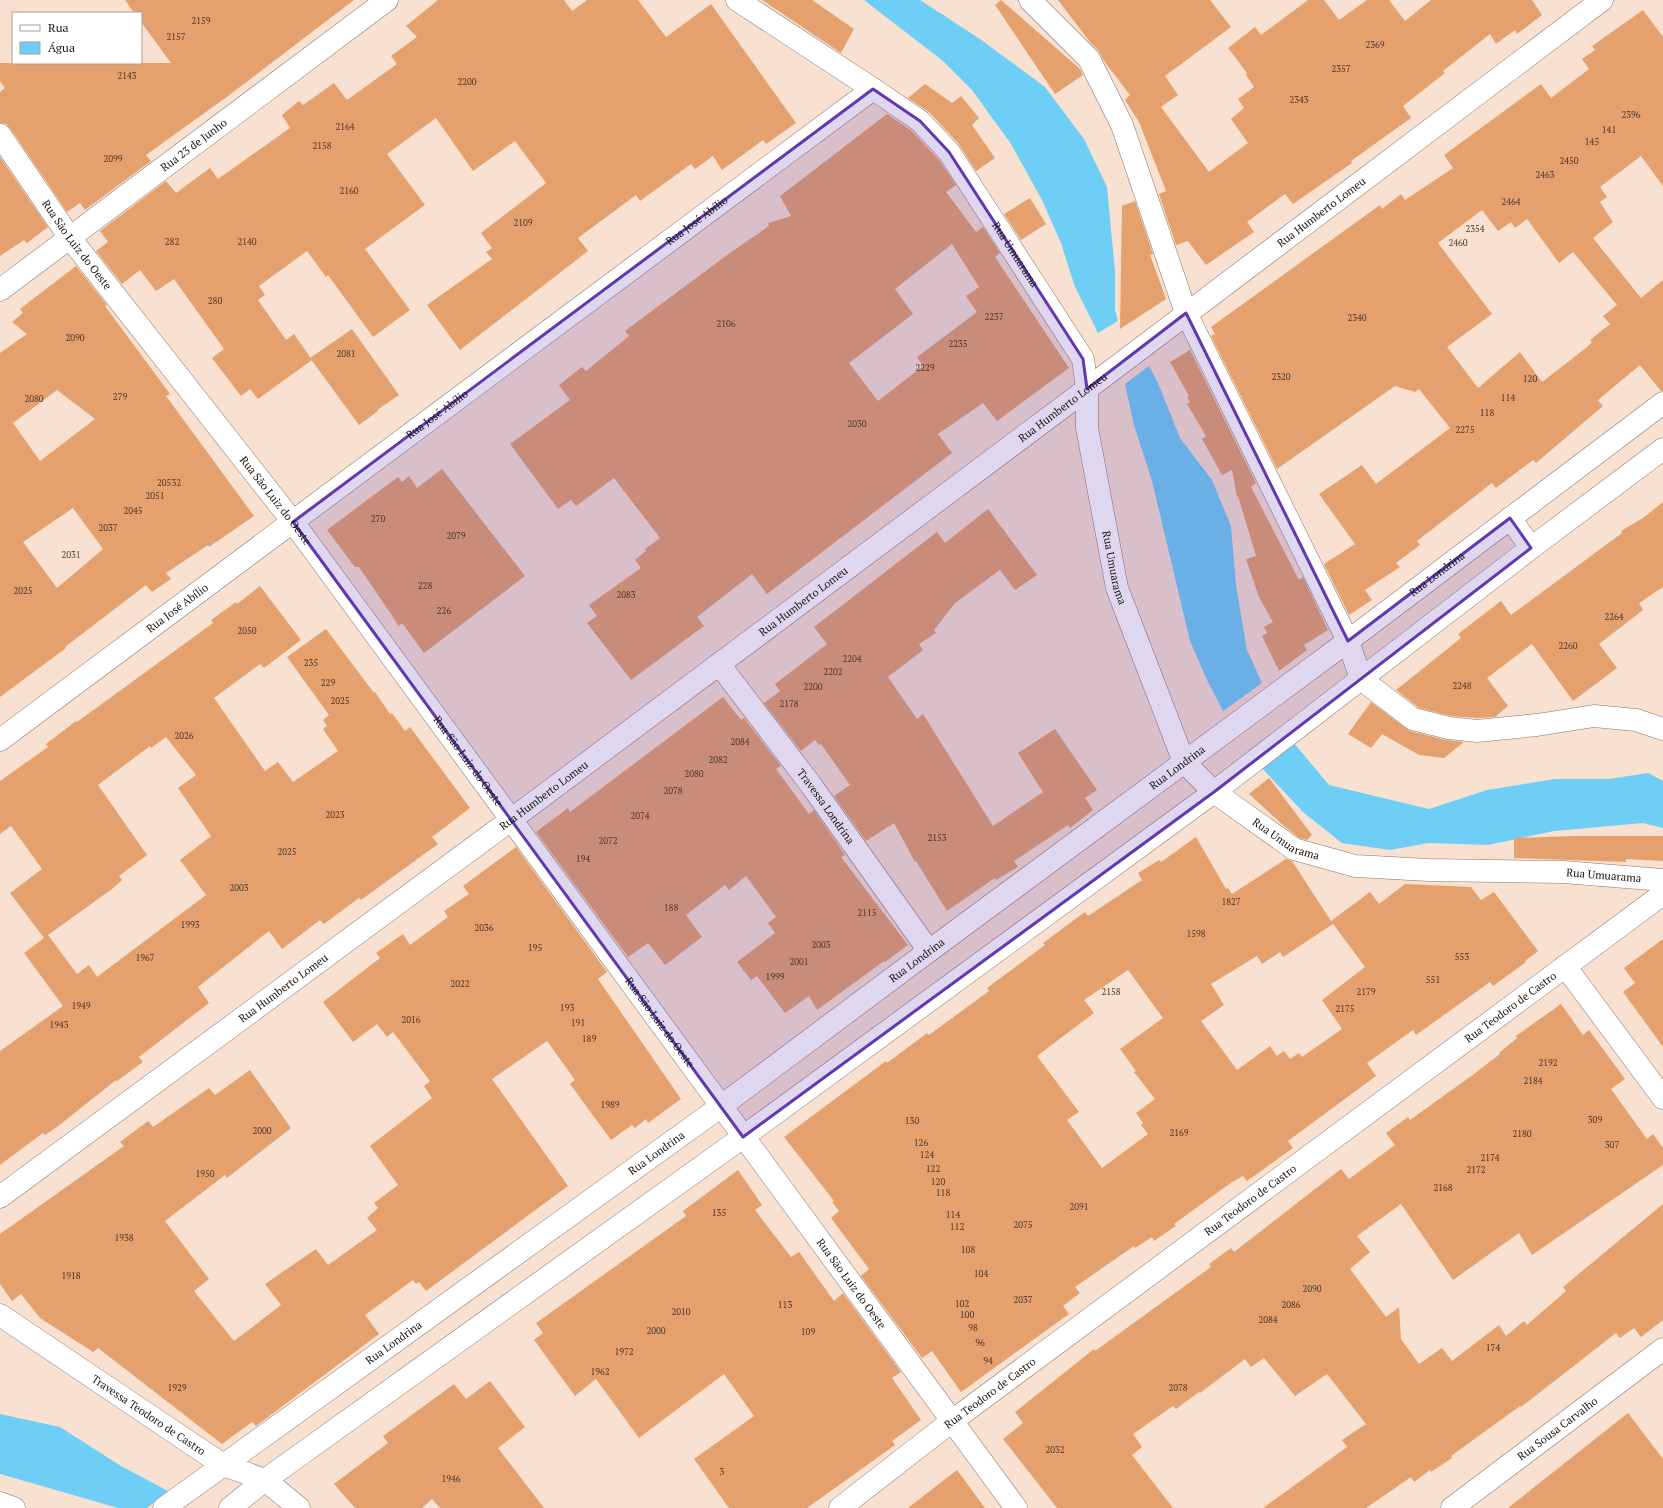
<svg xmlns="http://www.w3.org/2000/svg" width="1663" height="1508" font-family="'PT Serif',serif">
<style>
.water{fill:#6fcef5}
.building{fill:#e4a06d;fill-rule:evenodd}
.lines{fill:none;stroke-linecap:round;stroke-linejoin:round}
.street-casing{stroke:#8a7668;stroke-width:23}
.street{stroke:#fff;stroke-width:22}
.marked{fill:#6038b0;fill-opacity:0.2;stroke:#6038b0;stroke-width:3;stroke-linejoin:round}
.labels{text-anchor:middle;stroke-width:3.5;stroke-linejoin:round;paint-order:stroke}
.number-label{font-size:9px;fill:#4d3626}
.street-label{font-size:11px;fill:#1b130e;stroke:#fff}
</style>
<rect width="100%" height="100%" fill="#f8e1d1"/>
<g class="water">
<polygon points="864,0 920,0 980,39 1045,87 1084,139 1107,187 1115,271 1115,310 1118,321 1098,333 1075,287 1061,243 1042,200 1011,144 972,90 943,61"/>
<polygon points="1149,366 1158,383 1180,438 1212,480 1231,526 1236,585 1247,650 1262,683 1223,711 1207,680 1190,641 1152,481 1134,425 1125,384"/>
<polygon points="1293,742 1329,785 1429,809 1487,790 1555,779 1609,779 1648,773 1663,781 1663,828 1643,823 1554,831 1488,845 1429,843 1390,850 1342,843 1304,813 1259,765"/>
<polygon points="0,1414 60,1427 121,1466 168,1491 147,1508 118,1508 0,1474"/>
</g>
<g class="building">
<polygon points="125,0 354,0 228,96 146,155 151,161 85,210 80,203 67,212 10,128 6,124 0,123 0,92 5,88 0,81 0,63 171,63 141,22 141,13 134,13"/>
<polygon points="438,0 564,0 572,11 587,0 638,0 666,37 711,4 796,123 766,144 763,140 722,170 713,156 695,169 691,164 640,201 636,195 578,238 588,251 460,350 427,305 492,259 486,252 492,248 481,233 546,183 515,141 473,171 436,118 387,154 425,205 365,249 410,310 373,337 328,275 326,277 307,251 259,286 265,295 258,300 286,340 294,334 312,360 258,399 250,389 241,396 212,358 224,349 174,279 156,291 140,270 122,284 96,251 108,242 100,231 166,181 176,193 210,168 218,179 290,128 282,115 299,101 303,105 334,83 347,100 397,64 391,56 417,37 406,26"/>
<polygon points="762,0 812,0 854,29 841,53"/>
<polygon points="1001,0 1080,69 1083,75 1055,94 995,5"/>
<polygon points="1058,0 1210,0 1231,27 1165,76 1178,95 1161,107 1209,172 1248,143 1231,119 1244,108 1238,99 1254,87 1246,75 1247,73 1228,48 1255,27 1261,35 1308,0 1324,0 1339,20 1367,0 1389,0 1405,21 1431,0 1532,0 1542,15 1517,34 1515,30 1496,44 1490,34 1443,71 1445,73 1403,106 1411,118 1351,161 1352,163 1293,204 1285,194 1247,222 1254,232 1206,265 1188,241 1176,245 1159,194 1166,191 1139,122 1125,100 1130,95 1104,61 1098,50 1090,42"/>
<path d="M1643,10l20,27v149l-22,-30 -41,31 7,10 -7,5 13,20 -20,16 48,60 22,-18v111h-2l-21,-26 -42,35 5,6 -67,57 -3,-3 -37,28 -4,-5 -75,58 3,4 -24,18 4,4 -35,23 7,10 -23,15 -25,-51 31,-20 -36,-50 43,-29 14,19 74,-56 -31,-39 -4,3 -20,-6 -118,83 -66,-133 4,-2 -4,-7 169,-122 2,4 19,-15 4,6 48,-32 -9,-13 97,-71 10,14 38,-29 -7,-10 13,-9 -3,-4zM1482,210l16,21 13,-9 4,6 12,-9 32,44 14,-11 44,53 -14,11 7,8 -20,16 2,2 -6,6 -44,34 -22,-30 -42,36 -31,-41 45,-33 -54,-71z"/>
<polygon points="925,84 952,103 961,96 979,118 972,125 995,158 976,171 958,143 929,112 908,98"/>
<path d="M887,114l25,17 27,29 17,25 -10,7 30,40 7,-5 17,26 -5,4 74,111 -72,53 -14,-18 -45,31 14,19 -185,141 -15,-20 -55,43 7,9 -73,54 -44,-57 10,-7 -8,-11 52,-37 -6,-8 11,-9 -1,-2 15,-11 -46,-60 -38,28 -5,-6 -13,9 -48,-65 60,-44 -11,-15 23,-18 4,4 43,-35 -4,-5 102,-76 42,-29 -1,-3 23,-7 -11,-20zM952,244l27,43 -13,9 11,16 -60,45 6,9 -45,35 -29,-38 64,-49 -18,-25z"/>
<polygon points="0,157 48,227 27,243 24,240 0,256"/>
<polygon points="1030,198 1046,224 1021,240 1004,214"/>
<polygon points="1135,201 1153,254 1150,255 1166,299 1120,329 1122,206"/>
<path d="M76,266l31,39 -2,1 65,88 -4,2 88,120 -45,31 -1,-2 -42,28 5,6 -19,13 -6,-7 -81,62 1,1 -66,49v-344l27,-19 -15,-12 11,-9 -3,-4zM57,390l38,29 -55,42 -27,-38zM73,508l30,41 -46,39 -34,-46z"/>
<polygon points="352,329 399,395 377,410 378,411 359,425 310,358"/>
<polygon points="1190,350 1256,483 1251,487 1299,580 1303,577 1328,630 1304,645 1307,650 1279,671 1262,636 1267,633 1264,627 1273,622 1259,597 1246,559 1256,556 1238,496 1237,497 1232,470 1222,475 1202,439 1206,436 1187,404 1190,402 1187,397 1189,396 1170,362"/>
<polygon points="442,469 525,576 424,653 402,623 399,626 359,567 355,567 327,530 398,477 402,482 409,476 417,488"/>
<polygon points="1663,502 1663,587 1639,603 1643,610 1599,644 1617,668 1573,701 1532,644 1487,678 1508,706 1495,717 1477,718 1451,716 1419,708 1396,690 1461,638 1458,634 1501,601 1511,615 1622,533 1621,531 1643,518"/>
<polygon points="988,509 1037,575 1015,590 1000,570 955,603 934,630 936,633 919,644 923,650 888,677 917,719 923,714 993,826 1043,792 1018,753 1055,729 1097,790 1085,798 1093,810 1070,828 1068,825 1014,861 1018,867 996,880 995,878 947,911 916,861 915,862 894,823 866,841 834,796 850,785 821,744 819,745 815,740 801,751 764,703 780,691 775,684 827,644 814,627 937,532 945,543"/>
<path d="M260,586l41,54 -37,28 -4,-4 -46,34 51,73 13,-9 15,20 45,-31 -15,-22 4,-3 -4,-6 6,-5 -42,-58 39,-28 48,64 1,-1 15,22 2,-1 13,18 5,-4 60,81 -38,29 6,7 -77,56 -2,-2 -35,26 -4,-4 -38,29 -13,-18 -71,56 11,16 -70,54 4,5 -26,19 -1,-1 -59,47 -12,8 -2,-2 -43,32v-114l63,-45 -39,-53 20,-15 -34,-45 32,-24 -31,-43 -11,8v-53l48,-34 -2,-3 30,-23 1,1 136,-99 -2,-3 25,-18 1,2zM166,737l30,38 -18,13 33,48 -31,24 26,35 -109,82 -8,-12 -12,9 -29,-39 64,-46 10,-9 -3,-4 28,-21 -49,-70 52,-39 1,2z"/>
<polygon points="723,697 741,720 744,718 781,766 776,769 809,814 814,810 845,855 841,857 908,945 885,962 884,961 817,1010 809,996 785,1013 757,976 751,980 737,962 775,933 768,923 776,917 746,876 729,890 725,885 686,915 702,937 665,965 648,943 628,957 536,832 568,808 570,812"/>
<polygon points="1371,702 1410,731 1446,740 1464,742 1444,758 1419,755 1382,734 1371,748 1348,734"/>
<polygon points="1269,778 1312,835 1307,840 1299,838 1284,826 1249,794"/>
<polygon points="1574,836 1663,836 1663,861 1626,859 1626,862 1514,858 1514,838"/>
<path d="M1196,837l30,52 2,-1 4,6 54,-35 6,2 39,60 39,-29 9,12 26,-20 66,3 10,13 13,-8 44,59 -13,10 1,1 -33,24 -3,-4 -74,53 -3,-5 -46,33 9,13 -88,65 5,7 -46,33 -4,-5 -11,6 -58,42 2,2 -22,15 -2,-4 -17,11 -1,-2 -59,41 5,6 -17,13 6,8 -108,78 -29,-41 -10,7 -61,-82 8,-7 -38,-51 8,-7 -7,-9 2,-1 -50,-64 102,-76 1,2 40,-30 2,2 60,-44 -2,-3 58,-43 -2,-2 42,-31 3,4 54,-36 -4,-7 21,-13 2,2zM1331,921l34,46 -43,33 20,29 -40,28 -3,-4 -9,6 -6,-8 -7,5 -7,-10 -33,24 -36,-49 23,-16 -13,-21 46,-28 5,8 18,-12 3,5 50,-33zM1128,970l35,48 -43,31 16,22 -2,1 21,27 -19,14 7,10 -2,2 7,9 -46,34 -35,-48 12,-8 -42,-56 57,-43 -10,-13z"/>
<polygon points="516,847 607,972 598,979 681,1099 648,1123 646,1119 635,1128 632,1125 611,1140 570,1084 575,1080 547,1041 492,1079 568,1186 426,1291 419,1282 416,1284 413,1280 365,1315 379,1334 256,1426 252,1422 222,1444 98,1348 93,1352 40,1318 21,1294 12,1301 0,1284 0,1234 124,1146 120,1142 148,1121 153,1127 209,1088 215,1095 250,1070 291,1128 227,1178 225,1175 165,1221 209,1279 194,1291 234,1341 281,1305 265,1284 316,1249 328,1265 377,1230 367,1218 378,1208 374,1203 398,1185 370,1146 432,1098 424,1086 430,1081 393,1032 387,1037 377,1024 353,1042 323,1002 380,958 376,953 403,934 410,945 448,917 444,911 469,894 463,886"/>
<polygon points="1663,939 1663,1047 1623,992 1635,983 1624,968"/>
<polygon points="1561,1004 1583,1035 1589,1030 1625,1079 1611,1089 1647,1139 1653,1134 1663,1148 1663,1165 1532,1255 1519,1233 1453,1280 1401,1204 1357,1236 1370,1252 1350,1269 1386,1317 1399,1307 1401,1339 1419,1364 1442,1348 1452,1361 1499,1325 1506,1336 1524,1321 1527,1325 1566,1291 1563,1287 1663,1204 1663,1320 1641,1337 1634,1328 1620,1338 1616,1333 1521,1407 1520,1406 1451,1456 1452,1458 1431,1472 1430,1470 1414,1482 1411,1477 1366,1508 1263,1508 1347,1447 1342,1440 1366,1424 1327,1374 1295,1396 1264,1358 1251,1367 1245,1359 1200,1393 1199,1392 1176,1409 1173,1406 1133,1434 1142,1447 1132,1455 1173,1508 1057,1508 1003,1439 1023,1423 1015,1412 1094,1349 1095,1351 1211,1267 1209,1264 1231,1248 1234,1252 1341,1169 1349,1179 1395,1145 1386,1133 1408,1117 1410,1120 1474,1074 1500,1054 1499,1053 1517,1038 1516,1036"/>
<polygon points="738,1170 762,1205 755,1210 791,1257 799,1252 834,1301 843,1293 901,1372 892,1378 921,1420 892,1441 895,1445 807,1508 729,1508 694,1459 754,1416 724,1374 639,1438 596,1379 575,1396 534,1340 543,1333 536,1323 686,1216 683,1211"/>
<polygon points="490,1381 525,1427 498,1448 544,1508 440,1508 432,1499 422,1508 355,1508 334,1484 388,1443 383,1436 454,1384 466,1399"/>
<polygon points="1628,1413 1663,1459 1663,1508 1508,1508"/>
<polygon points="957,1470 985,1508 908,1508 935,1487"/>
</g>
<g class="lines">
<defs>
<g id="street">
<path id="s1" d="M737,0l136,89 47,32 29,31 134,207 4,30v39l30,160 67,174 30,30 80,57 61,17 74,4 134,2 100,8"/>
<polyline points="1030,0 1089,59 1122,125 1186,313 1348,641 1361,679 1413,719 1449,728 1477,731 1537,725 1594,716 1636,720 1663,729"/>
<path id="s2" d="M0,135l70,103 223,284 723,986"/>
<path id="s3" d="M0,290l387,-290"/>
<polyline points="1510,518 1531,548"/>
<path id="s4" d="M719,664l92,121 118,166"/>
<path id="s5" d="M0,740l873,-651"/>
<polyline points="1565,966 1663,1098"/>
<path id="s6" d="M0,1197l512,-378 575,-430 515,-389"/>
<path id="s7" d="M0,1315l223,150 42,15 34,28"/>
<polyline points="0,1503 14,1508"/>
<path id="s8" d="M164,1508l556,-401 209,-156 419,-310 315,-238"/>
<polyline points="230,1508 265,1480 743,1137 1214,792 1531,548 1663,449"/>
<path id="s9" d="M840,1508l112,-87 711,-527"/>
<path id="s10" d="M1452,1508l211,-159"/>
</g>
</defs>
<use href="#street" class="street-casing"/>
<use href="#street" class="street"/>
</g>
<path class="marked" d="M873,89l47,32 29,31 134,207 4,30 99,-76 162,328 162,-123 21,30 -317,244 -471,345 -450,-615z"/>
<g class="labels">
<g class="number-label">
<text x="201" y="24">2159</text>
<text x="176" y="40">2157</text>
<text x="1375" y="48">2369</text>
<text x="1341" y="72">2357</text>
<text x="127" y="79">2143</text>
<text x="467" y="85">2200</text>
<text x="1299" y="103">2343</text>
<text x="1631" y="118">2396</text>
<text x="345" y="130">2164</text>
<text x="1609" y="133">141</text>
<text x="1592" y="145">145</text>
<text x="322" y="149">2158</text>
<text x="113" y="162">2099</text>
<text x="1569" y="164">2450</text>
<text x="1545" y="178">2463</text>
<text x="349" y="194">2160</text>
<text x="1511" y="205">2464</text>
<text x="523" y="226">2109</text>
<text x="1475" y="232">2354</text>
<text x="172" y="245">282</text>
<text x="247" y="245">2140</text>
<text x="1458" y="246">2460</text>
<text x="215" y="304">280</text>
<text x="994" y="320">2237</text>
<text x="1357" y="321">2340</text>
<text x="726" y="327">2106</text>
<text x="75" y="341">2090</text>
<text x="958" y="347">2235</text>
<text x="346" y="357">2081</text>
<text x="925" y="371">2229</text>
<text x="1281" y="380">2320</text>
<text x="1530" y="382">120</text>
<text x="120" y="400">279</text>
<text x="1508" y="401">114</text>
<text x="34" y="402">2080</text>
<text x="1487" y="416">118</text>
<text x="857" y="427">2030</text>
<text x="1465" y="433">2275</text>
<text x="169" y="486">20532</text>
<text x="155" y="499">2051</text>
<text x="133" y="514">2045</text>
<text x="378" y="522">270</text>
<text x="108" y="531">2037</text>
<text x="456" y="539">2079</text>
<text x="71" y="558">2031</text>
<text x="425" y="589">228</text>
<text x="23" y="594">2025</text>
<text x="626" y="598">2083</text>
<text x="444" y="614">226</text>
<text x="1614" y="620">2264</text>
<text x="247" y="634">2050</text>
<text x="1568" y="649">2260</text>
<text x="852" y="662">2204</text>
<text x="311" y="666">235</text>
<text x="833" y="675">2202</text>
<text x="328" y="686">229</text>
<text x="1462" y="689">2248</text>
<text x="813" y="690">2200</text>
<text x="340" y="704">2025</text>
<text x="789" y="707">2178</text>
<text x="184" y="739">2026</text>
<text x="740" y="745">2084</text>
<text x="718" y="763">2082</text>
<text x="694" y="777">2080</text>
<text x="673" y="794">2078</text>
<text x="335" y="818">2023</text>
<text x="640" y="819">2074</text>
<text x="937" y="841">2153</text>
<text x="608" y="844">2072</text>
<text x="287" y="855">2025</text>
<text x="583" y="862">194</text>
<text x="239" y="891">2003</text>
<text x="1231" y="905">1827</text>
<text x="671" y="911">188</text>
<text x="867" y="916">2115</text>
<text x="190" y="928">1993</text>
<text x="484" y="931">2036</text>
<text x="1196" y="937">1598</text>
<text x="821" y="948">2003</text>
<text x="535" y="951">195</text>
<text x="1462" y="960">553</text>
<text x="145" y="961">1967</text>
<text x="799" y="965">2001</text>
<text x="775" y="980">1999</text>
<text x="1433" y="983">551</text>
<text x="460" y="987">2022</text>
<text x="1111" y="995">2158</text>
<text x="1366" y="995">2179</text>
<text x="81" y="1009">1949</text>
<text x="567" y="1011">193</text>
<text x="1345" y="1012">2175</text>
<text x="411" y="1023">2016</text>
<text x="578" y="1026">191</text>
<text x="59" y="1028">1943</text>
<text x="589" y="1042">189</text>
<text x="1548" y="1066">2192</text>
<text x="1533" y="1084">2184</text>
<text x="610" y="1108">1989</text>
<text x="1595" y="1123">309</text>
<text x="912" y="1124">130</text>
<text x="262" y="1134">2000</text>
<text x="1179" y="1136">2169</text>
<text x="1522" y="1137">2180</text>
<text x="921" y="1146">126</text>
<text x="1612" y="1148">307</text>
<text x="927" y="1158">124</text>
<text x="1490" y="1161">2174</text>
<text x="933" y="1172">122</text>
<text x="1476" y="1173">2172</text>
<text x="205" y="1177">1950</text>
<text x="938" y="1185">120</text>
<text x="1443" y="1191">2168</text>
<text x="943" y="1196">118</text>
<text x="1079" y="1210">2091</text>
<text x="719" y="1216">135</text>
<text x="953" y="1218">114</text>
<text x="1023" y="1228">2075</text>
<text x="957" y="1230">112</text>
<text x="124" y="1241">1938</text>
<text x="968" y="1253">108</text>
<text x="981" y="1277">104</text>
<text x="71" y="1279">1918</text>
<text x="1312" y="1292">2090</text>
<text x="1023" y="1303">2037</text>
<text x="962" y="1307">102</text>
<text x="785" y="1308">113</text>
<text x="1291" y="1308">2086</text>
<text x="681" y="1315">2010</text>
<text x="967" y="1318">100</text>
<text x="1268" y="1323">2084</text>
<text x="973" y="1331">98</text>
<text x="656" y="1334">2000</text>
<text x="808" y="1335">109</text>
<text x="980" y="1346">96</text>
<text x="1493" y="1351">174</text>
<text x="624" y="1355">1972</text>
<text x="988" y="1364">94</text>
<text x="600" y="1375">1962</text>
<text x="177" y="1391">1929</text>
<text x="1178" y="1391">2078</text>
<text x="1055" y="1453">2032</text>
<text x="722" y="1475">3</text>
<text x="451" y="1482">1946</text>
</g>
<g class="street-label">
<text dy="4" stroke="none"><textPath href="#s3" startOffset="242">Rua 23 de Junho</textPath></text>
<text dy="4" stroke="none"><textPath href="#s6" startOffset="1648">Rua Humberto Lomeu</textPath></text>
<text dy="4" stroke="none"><textPath href="#s5" startOffset="869">Rua José Abílio</textPath></text>
<text dy="4" stroke="none"><textPath href="#s2" startOffset="134">Rua São Luiz do Oeste</textPath></text>
<text dy="4" stroke="none"><textPath href="#s1" startOffset="384">Rua Umuarama</textPath></text>
<text dy="4" stroke="none"><textPath href="#s6" startOffset="1324">Rua Humberto Lomeu</textPath></text>
<text dy="4" stroke="none"><textPath href="#s5" startOffset="545">Rua José Abílio</textPath></text>
<text dy="4" stroke="none"><textPath href="#s2" startOffset="458">Rua São Luiz do Oeste</textPath></text>
<text dy="4" stroke="none"><textPath href="#s1" startOffset="720">Rua Umuarama</textPath></text>
<text dy="4" stroke="none"><textPath href="#s8" startOffset="1579">Rua Londrina</textPath></text>
<text dy="4" stroke="none"><textPath href="#s6" startOffset="1000">Rua Humberto Lomeu</textPath></text>
<text dy="4" stroke="none"><textPath href="#s5" startOffset="221">Rua José Abílio</textPath></text>
<text dy="4" stroke="none"><textPath href="#s2" startOffset="782">Rua São Luiz do Oeste</textPath></text>
<text dy="4" stroke="none"><textPath href="#s8" startOffset="1255">Rua Londrina</textPath></text>
<text dy="4" stroke="none"><textPath href="#s6" startOffset="676">Rua Humberto Lomeu</textPath></text>
<text dy="4" stroke="none"><textPath href="#s4" startOffset="178">Travessa Londrina</textPath></text>
<text dy="4" stroke="none"><textPath href="#s1" startOffset="1056">Rua Umuarama</textPath></text>
<text dy="4" stroke="none"><textPath href="#s1" startOffset="1380">Rua Umuarama</textPath></text>
<text dy="4" stroke="none"><textPath href="#s8" startOffset="931">Rua Londrina</textPath></text>
<text dy="4" stroke="none"><textPath href="#s6" startOffset="352">Rua Humberto Lomeu</textPath></text>
<text dy="4" stroke="none"><textPath href="#s9" startOffset="837">Rua Teodoro de Castro</textPath></text>
<text dy="4" stroke="none"><textPath href="#s2" startOffset="1106">Rua São Luiz do Oeste</textPath></text>
<text dy="4" stroke="none"><textPath href="#s8" startOffset="607">Rua Londrina</textPath></text>
<text dy="4" stroke="none"><textPath href="#s9" startOffset="513">Rua Teodoro de Castro</textPath></text>
<text dy="4" stroke="none"><textPath href="#s2" startOffset="1430">Rua São Luiz do Oeste</textPath></text>
<text dy="4" stroke="none"><textPath href="#s8" startOffset="283">Rua Londrina</textPath></text>
<text dy="4" stroke="none"><textPath href="#s9" startOffset="189">Rua Teodoro de Castro</textPath></text>
<text dy="4" stroke="none"><textPath href="#s7" startOffset="179">Travessa Teodoro de Castro</textPath></text>
<text dy="4" stroke="none"><textPath href="#s10" startOffset="132">Rua Sousa Carvalho</textPath></text>
</g>
</g>
<rect x="12" y="12" width="130" height="52" fill="#ffffff" stroke="#a4a19f"/>
<rect x="20" y="25" width="20" height="6" fill="#ffffff" stroke="#a4a19f"/>
<text x="48" y="32" font-size="12" fill="#1b130e">Rua</text>
<rect x="20" y="42" width="20" height="12" fill="#6fcef5" stroke="#a4a19f"/>
<text x="48" y="52" font-size="12" fill="#1b130e">Água</text>
</svg>
